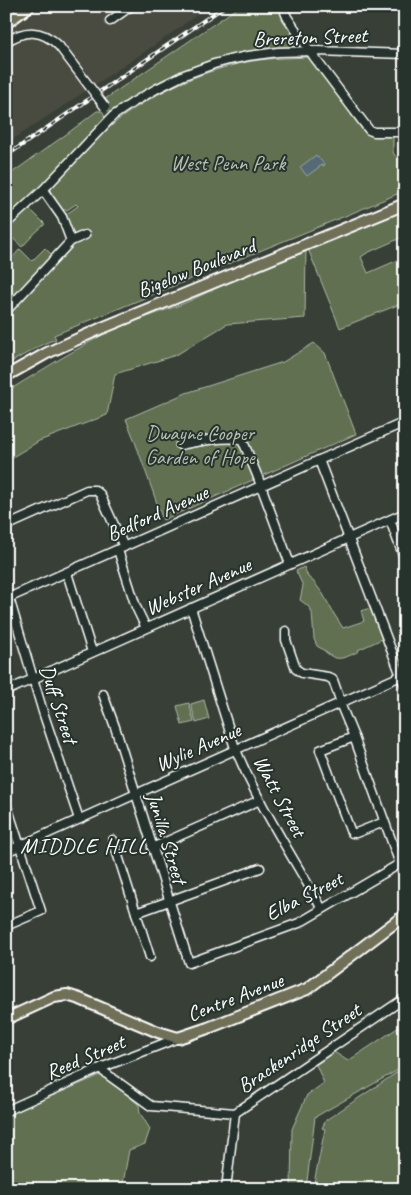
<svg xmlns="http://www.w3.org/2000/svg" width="411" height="1195" font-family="Caveat,sans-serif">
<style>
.built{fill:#494c41}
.green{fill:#607051;stroke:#b0b8a8}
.water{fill:#566b74;stroke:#9aa6ac}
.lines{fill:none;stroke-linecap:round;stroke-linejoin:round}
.minor-casing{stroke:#fff;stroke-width:11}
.major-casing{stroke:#fff;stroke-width:14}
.minor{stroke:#26332d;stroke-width:8}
.major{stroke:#706f59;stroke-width:10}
.rail-casing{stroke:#fff;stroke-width:4}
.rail{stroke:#26332d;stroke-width:2;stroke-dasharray:5.5;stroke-linecap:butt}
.minor-bridge-casing{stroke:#fff;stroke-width:11;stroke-linecap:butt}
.minor-bridge{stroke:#26332d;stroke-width:8}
.labels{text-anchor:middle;stroke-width:4;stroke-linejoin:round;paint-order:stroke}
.street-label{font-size:21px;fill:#fff;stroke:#26332d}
.park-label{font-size:21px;fill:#b7bfb1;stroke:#26332d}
.neighbourhood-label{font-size:22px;letter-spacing:1px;fill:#fff;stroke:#26332d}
</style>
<rect width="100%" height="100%" fill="#383f36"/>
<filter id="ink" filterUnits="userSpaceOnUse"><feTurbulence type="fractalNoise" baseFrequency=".02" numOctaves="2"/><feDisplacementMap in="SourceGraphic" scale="10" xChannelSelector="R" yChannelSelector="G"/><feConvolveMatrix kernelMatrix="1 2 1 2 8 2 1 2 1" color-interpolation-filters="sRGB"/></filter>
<g filter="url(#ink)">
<polygon class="built" points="6,6 209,6 165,38 6,144"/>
<g class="green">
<polygon points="240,6 291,6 285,12 311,51 262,54 184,75 113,116 105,107 109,104 105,99"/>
<path d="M308,57l43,55 1,2 -1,1 13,17 5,-2 24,2v20c2,5 7,8 12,8v38l-5,1 -3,-5 -47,20 -296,121 2,4 -13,5 -37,21v-100l14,-16 12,12 13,-13 10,10 16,-17 -9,-24 16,-11 -2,-2 -9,6h-5l-12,-17c0,-11 20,-27 28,-35 11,-11 21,-22 33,-32 41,-34 95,-58 148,-66 16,-2 33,-2 49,-3z"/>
<polygon points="97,111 102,111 104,114 105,119 26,205 45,224 34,234 22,247 6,232 6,177 68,133"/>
<polygon points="405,204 405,236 367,253 361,257 368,273 405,257 405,302 340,328 306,244"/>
<polygon points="306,249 305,318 227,324 176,355 115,374 107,415 39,441 6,461 6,392 60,359 109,331 185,303 250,272"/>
<polygon points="314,343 325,353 356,434 163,520 134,439 126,419 186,393 283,362"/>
<path d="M304,567l4,10 6,5 9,12 11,20 9,14 21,-7 -3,-10 9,-3 12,31 -24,11 1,1c-8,4 -20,11 -28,5 -5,-3 -8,-7 -14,-10l-3,-7 -2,-27 -4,-6 -8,-6 3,-14 -7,-15z"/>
<polygon points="204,700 209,719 196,723 191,704"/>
<polygon points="189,703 194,722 182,725 177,706"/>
<polygon points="405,1023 405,1066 315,1117 306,1189 291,1189 292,1129 307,1095 324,1083 316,1065 334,1052 348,1061"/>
<polygon points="405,1067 405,1189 318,1189 314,1183 325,1129 322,1128 326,1120"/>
<polygon points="103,1074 139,1105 140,1113 150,1129 145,1144 129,1150 122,1189 6,1189 6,1116"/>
</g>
<polygon class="water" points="316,155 325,165 323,166 322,165 307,176 300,167"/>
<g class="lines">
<defs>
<g id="minor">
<polyline points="285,12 287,17 314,57 369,130 374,132 405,132"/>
<polyline points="110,21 131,6"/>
<path d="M6,42c19,-13 36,-13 53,4"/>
<polyline points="43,190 62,217 71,241"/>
<polyline points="6,224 43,190 113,116 132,103 156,89 184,75 214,64 229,60 248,56 278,52 317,51 405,54"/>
<polyline points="6,311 71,241 85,235"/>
<path d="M180,445c21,-4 40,-8 61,-6l4,7 12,29 33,89"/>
<polyline points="319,460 405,686"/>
<polyline points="390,520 405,560"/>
<polyline points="6,526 87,490 95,490 100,494 124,547"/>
<polyline points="118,550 136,607 146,628"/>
<polyline points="67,573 92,652"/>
<polyline points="9,598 43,712 79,819"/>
<polyline points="6,599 405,422"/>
<path d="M191,608l43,137c23,58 58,110 88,164"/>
<polyline points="286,631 286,640 296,669 302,673 328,677 333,680 339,697 342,708 354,737 405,878"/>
<polyline points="6,691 405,513"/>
<polyline points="103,694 115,727 189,963 299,923 396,866 405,865"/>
<polyline points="354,737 320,750 350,830 352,833 356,833 384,822"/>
<polyline points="6,803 41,911 6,926"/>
<polyline points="113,840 150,957"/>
<polyline points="152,848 260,800"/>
<polyline points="6,852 405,674"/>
<polyline points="136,913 260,868"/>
<polyline points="103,1067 104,1072 151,1106 235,1113 405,998"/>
<polyline points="6,1111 103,1067 178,1038"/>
<polyline points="226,1189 235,1113"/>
</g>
<g id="major">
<polyline points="6,23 29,6"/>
<polyline points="6,376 47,353 102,328 405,204"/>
<polyline points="6,1019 54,997 67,995 80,999 158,1032 178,1038 208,1028 307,989 405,915"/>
</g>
</defs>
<use href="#minor" class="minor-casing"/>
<use href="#major" class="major-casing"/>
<use href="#minor" class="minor"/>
<use href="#major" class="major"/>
<defs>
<polyline id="rail" points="6,156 225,6"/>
</defs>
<use href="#rail" class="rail-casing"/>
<use href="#rail" class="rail"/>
<defs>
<polyline id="minor-bridge" points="59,46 105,107"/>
</defs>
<use href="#minor-bridge" class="minor-bridge-casing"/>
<use href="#minor-bridge" class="minor-bridge"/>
</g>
</g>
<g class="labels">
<g class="street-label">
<text transform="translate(310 37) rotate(-2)" y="7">Brereton Street</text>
<text transform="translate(196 268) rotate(-22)" y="7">Bigelow Boulevard</text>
<text transform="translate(157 513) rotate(-24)" y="7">Bedford Avenue</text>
<text transform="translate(198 586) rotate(-24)" y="7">Webster Avenue</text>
<text transform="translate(59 704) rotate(72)" y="7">Duff Street</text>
<text transform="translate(198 747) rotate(-24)" y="7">Wylie Avenue</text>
<text transform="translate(280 796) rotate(62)" y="7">Watt Street</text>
<text transform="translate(167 838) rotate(73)" y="7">Junilla Street</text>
<text transform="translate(304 896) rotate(-27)" y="7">Elba Street</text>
<text transform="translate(235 997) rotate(-21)" y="7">Centre Avenue</text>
<text transform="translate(299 1048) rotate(-34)" y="7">Brackenridge Street</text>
<text transform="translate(85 1057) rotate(-23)" y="7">Reed Street</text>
</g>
<g class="park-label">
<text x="228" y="170">West Penn Park</text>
<text x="200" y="440">Dwayne Cooper<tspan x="200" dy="24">Garden of Hope</tspan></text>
</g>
<g class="neighbourhood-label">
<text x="84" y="853">MIDDLE HILL</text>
</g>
</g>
<rect width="411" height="1195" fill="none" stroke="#26332d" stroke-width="25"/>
<rect x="12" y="12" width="386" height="1170" fill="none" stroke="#fff" stroke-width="2" filter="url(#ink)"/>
</svg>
